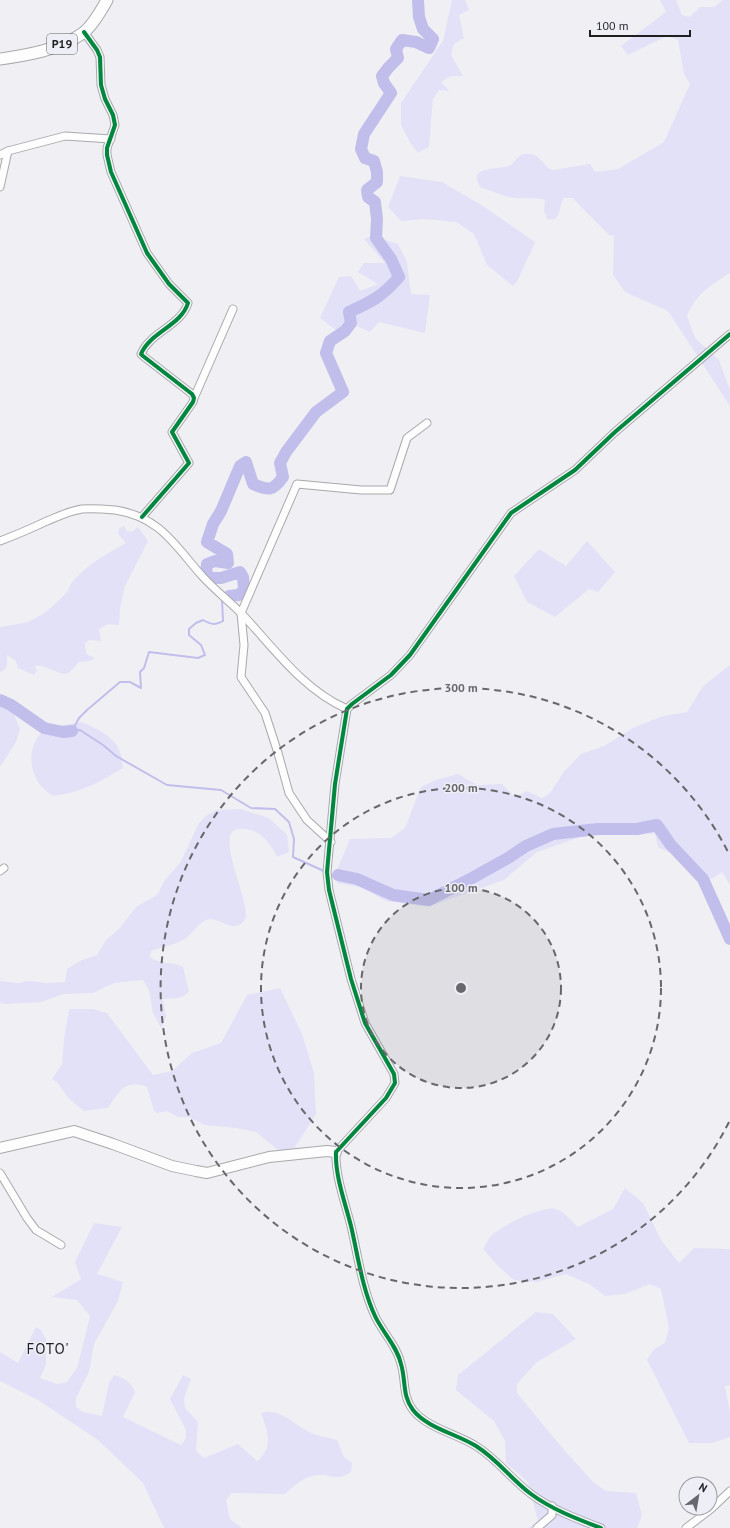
<svg xmlns="http://www.w3.org/2000/svg" width="730" height="1528" font-family="'PT Sans',sans-serif">
<style>
.green{fill:#e2e1f7}
.lines{fill:none;stroke-linecap:round;stroke-linejoin:round}
.stream{stroke:#c1beeb;stroke-width:2}
.river{stroke:#c1beeb;stroke-width:12}
.street-casing{stroke:#a9a9ac;stroke-width:9}
.secondary-casing{stroke:#a9a9ac;stroke-width:12}
.primary-casing{stroke:#a9a9ac;stroke-width:13}
.street{stroke:#fdfdfd;stroke-width:7}
.secondary{stroke:#fdfdfd;stroke-width:10}
.primary{stroke:#fdfdfd;stroke-width:11}
.cycleway-casing{stroke:#eeeef6;stroke-width:6}
.cycleway{stroke:#00873e;stroke-width:4}
.ring{fill:none;stroke:#68686c;stroke-width:2;stroke-dasharray:7 5}
.labels{text-anchor:middle;stroke-width:3;stroke-linejoin:round;paint-order:stroke}
.shield{fill:#eeeef6;stroke:#5d5d62;stroke-width:1}
.shield-label{font-size:12px;font-weight:bold;fill:#1f1f22}
.quarter-label{font-size:15px;letter-spacing:1px;fill:#1f1f22;stroke:#eeeef6}
.centre{fill:#68686c;stroke:#eeeef6;stroke-width:2}
.ring-label{font-size:12px;text-anchor:middle;font-weight:bold;fill:#68686c;stroke:#eeeef6;stroke-width:3;stroke-linejoin:round;paint-order:stroke}
</style>
<rect width="100%" height="100%" fill="#f0f0f4"/>
<g class="green">
<polygon points="452,0 465,0 469,10 459,15 464,38 454,44 451,55 463,76 451,76 441,82 449,91 439,90 433,99 429,147 418,153 411,144 401,125 401,103 443,41"/>
<path d="M660,0h16l6,15 7,2 11,-10h14l9,-7h7v273c-18,11 -35,22 -43,43l8,22 24,22 11,30v16l-62,-95 -43,-19 -12,-17 1,-40 -4,1c-12,-13 -26,-25 -37,-38h-9c-6,8 -2,25 -17,21l-3,-9 1,-10c-11,-3 -18,-1 -29,-2 -12,-1 -24,-7 -36,-11 -1,-2 -3,-6 -3,-9 -1,-11 24,-9 32,-12 8,-4 7,-13 20,-12 12,0 14,13 24,16l37,-6 5,8 23,-3 46,-27 26,-58 -6,-10 -6,-34 -11,-4 -39,19 -7,-9 45,-34z"/>
<polygon points="400,176 442,182 483,206 535,242 518,280 513,286 487,265 474,234 456,222 424,219 401,221 388,207"/>
<polygon points="372,236 398,244 407,262 411,294 430,295 425,333 379,322 370,332 356,326 345,337 320,318 339,277 351,276 360,291 378,284 358,272 364,263 385,263 364,239"/>
<path d="M124,526l3,5 5,1 6,-5 10,14 -23,45 -5,22 -1,17c-8,-1 -14,-2 -20,5l2,11 -12,-1 -4,3 1,11 9,4 -5,3 -11,1c-3,3 -7,9 -11,11 -7,4 -21,-9 -33,-7l2,5 -3,4 -16,-7 -2,-7 -9,-6c0,8 2,14 -7,17v-45c11,-2 26,-3 36,-9 11,-6 23,-17 31,-26 2,-3 3,-8 6,-11 16,-18 32,-26 53,-38l-8,-9 1,-6z"/>
<polygon points="587,541 615,572 598,592 589,589 555,617 527,602 514,576 539,549 566,566"/>
<polygon points="730,665 730,885 722,872 711,879 695,878 672,854 658,847 655,834 611,832 580,837 537,852 504,880 428,907 386,901 361,887 337,883 337,870 350,839 391,838 405,828 421,787 436,780 458,774 477,785 502,784 515,797 527,791 542,798 550,793 563,773 581,754 604,746 633,728 663,716 687,712 703,686"/>
<polygon points="0,703 13,712 20,729 16,742 0,767"/>
<path d="M81,722c14,5 34,15 39,30 2,5 2,11 3,16 -23,14 -43,25 -70,28 -7,-5 -14,-10 -17,-18 -8,-16 -6,-37 9,-48 6,-4 28,-6 36,-8z"/>
<path d="M240,809l29,9 18,17 2,17 -12,5c-7,-15 -20,-31 -39,-28 -26,3 17,80 6,92 -10,12 -22,-1 -33,-2 -9,-1 -19,15 -26,20 -10,6 -24,8 -34,12l-1,6c9,8 22,4 33,10l6,24c-7,9 -16,7 -26,8l3,18 -5,11 -8,-15 -4,-23 -6,-10 -29,3 -21,10 -29,1 -23,8 -35,2 -6,-1v-22l18,2 11,-2 18,2 18,-1 2,-13 15,-9 15,-5 9,-15 13,-11 17,-22 21,-12 8,-15 15,-17 19,-40 8,-8 9,-5z"/>
<path d="M280,988l22,46 12,39 2,41 -28,44 -32,-26 -20,-4 -31,-3 -16,-8h-11l-11,-6 -10,2 -3,-2 -7,-24c-22,-9 -28,5 -39,21l-24,3 -15,-12 -12,-17 -5,-3 10,-15 2,-25 5,-30h24l14,4 46,62 19,-4 20,-18 29,-10 26,-48z"/>
<path d="M625,1188l18,15 18,37 18,23 15,-15 36,1v136l-5,1 5,26v25l-18,6h-23l-42,-83 7,-11 11,-6 4,-15 -8,-39 -11,-5 -25,10 -20,2 -16,-12 -24,-10 -28,8 -23,-2 -17,-15 -14,-16c3,-4 5,-10 8,-13 10,-10 51,-31 65,-27 9,3 15,12 22,18l35,-18z"/>
<path d="M94,1223l28,4 -25,47 26,8 -5,19 -24,43 -5,28 -13,26v9l7,5 19,4 7,-33 5,-8c11,3 16,6 21,17l-12,25 58,28 5,-7v-8l-16,-31 13,-24 8,4 -7,19 1,10 13,14 -2,29 8,7 34,-14 19,17c18,-15 10,-30 4,-48 20,-5 32,11 48,19 8,4 19,5 28,8l7,17 8,6 -1,9c-14,10 -19,2 -33,3 -14,1 -24,11 -33,19l-53,-1 -6,7 4,19 12,9h-78l-21,-45 -45,-43 -60,-40 -38,-19v-29l18,11 18,-36 5,3 5,9v26l-6,13 17,6 10,-2 10,-14 13,-52 -13,-16 -25,-3 29,-18 -6,-17z"/>
<polygon points="536,1312 553,1314 576,1339 537,1362 517,1384 517,1393 559,1444 593,1482 606,1491 636,1493 642,1515 637,1528 528,1528 538,1522 528,1482 506,1463 505,1441 494,1421 456,1390 458,1375"/>
</g>
<g class="lines">
<g class="stream">
<polyline points="72,731 80,730 103,745 116,756 167,785 221,790 251,808 275,809 289,822 294,839 293,857 326,872"/>
<path d="M72,731l7,-13 8,-8 33,-28h10l11,6 -1,-16 4,-4 5,-16 49,6 7,-3 -4,-10 -12,-10v-6l7,-6 7,-3c7,4 12,6 20,1l-1,-21"/>
</g>
<g class="river">
<path d="M229,596l10,-1 5,-6 -1,-12 -3,-5 -19,6h-11l-4,-6 1,-8 8,-3 13,2 -1,-9 -20,-12 6,-18 8,-13 19,-45 6,-4 7,22c16,7 20,7 30,-7l-3,-14 6,-11 30,-40 27,-20 -17,-39 4,-12 15,-10 6,-8 -2,-11c22,-10 34,-16 50,-35l-8,-18 -15,-21 1,-19 -2,-17 -7,-5 -1,-7 10,-8v-10l-3,-11 -9,-3 -4,-9 3,-15 27,-41 -7,-10 -2,-7 7,-9 9,-9 -2,-9 6,-9 14,2 13,6 4,-9 -10,-10 -4,-12 -1,-17"/>
<polyline points="0,700 11,705 44,728 63,732 72,731"/>
<polyline points="338,875 357,879 393,895 429,900 472,878 508,858 526,846 553,834 598,829 637,829 657,825 670,844 703,879 730,939"/>
</g>
<defs>
<g id="street">
<path d="M84,32l13,18 3,7 1,28 4,14 8,16 2,10 -8,23v7l4,17 36,81 22,31 19,19c-7,23 -38,29 -47,51l2,2 49,38 2,4 -1,4 -21,30 17,31 -47,54"/>
<polyline points="0,155 8,151 65,136 111,139"/>
<polyline points="0,187 8,151"/>
<polyline points="194,398 233,309"/>
<path d="M0,541c16,-6 32,-13 47,-20 12,-5 22,-10 35,-12 11,-1 22,0 33,1 46,7 60,36 88,67 12,13 26,24 38,36 32,34 62,77 106,96"/>
<polyline points="331,842 307,820 289,793 278,753 265,713 241,677 244,645 241,613 297,484 361,490 390,490 407,438 427,423"/>
<polyline points="0,871 4,868"/>
<polyline points="0,1173 27,1218 36,1230 61,1245"/>
<polyline points="537,1528 552,1515 552,1506"/>
<path d="M601,1528c-24,-9 -50,-19 -70,-34 -20,-15 -34,-35 -55,-48 -19,-12 -49,-18 -63,-36 -11,-14 -7,-30 -12,-46 -4,-18 -18,-31 -26,-48 -13,-28 -17,-60 -24,-90 -6,-24 -16,-50 -15,-74l50,-54 9,-15 -1,-9 -29,-51 -14,-44 -22,-89 -2,-18 8,-88 12,-75 5,-5 39,-29 19,-20 101,-142 64,-43 40,-38 115,-98"/>
<polyline points="686,1528 711,1509 730,1491"/>
</g>
<polyline id="secondary" points="0,1148 74,1131 113,1144 172,1166 196,1171 207,1173 269,1157 327,1151 336,1152"/>
<path id="primary" d="M0,59c28,-4 59,-9 83,-26 8,-6 19,-24 24,-33"/>
</defs>
<use href="#street" class="street-casing"/>
<use href="#secondary" class="secondary-casing"/>
<use href="#primary" class="primary-casing"/>
<use href="#street" class="street"/>
<use href="#secondary" class="secondary"/>
<use href="#primary" class="primary"/>
<defs>
<g id="cycleway">
<path d="M84,32l13,18 3,7 1,28 4,14 8,16 2,10 -8,23v7l4,17 36,81 22,31 19,19c-7,23 -38,29 -47,51l2,2 49,38 2,4 -1,4 -21,30 17,31 -47,54"/>
<path d="M601,1528c-24,-9 -50,-19 -70,-34 -20,-15 -34,-35 -55,-48 -19,-12 -49,-18 -63,-36 -11,-14 -7,-30 -12,-46 -4,-18 -18,-31 -26,-48 -13,-28 -17,-60 -24,-90 -6,-24 -16,-50 -15,-74l50,-54 9,-15 -1,-9 -29,-51 -14,-44 -22,-89 -2,-18 8,-88 12,-75 5,-5 39,-29 19,-20 101,-142 64,-43 40,-38 115,-98"/>
</g>
</defs>
<use href="#cycleway" class="cycleway-casing"/>
<use href="#cycleway" class="cycleway"/>
</g>
<circle cx="461" cy="988" r="100" fill="#68686c" fill-opacity=".12"/>
<g class="ring">
<circle cx="461" cy="988" r="100"/>
<circle cx="461" cy="988" r="200"/>
<path d="M729 1122A300 300 0 1 1 729 854"/>
</g>
<g class="labels">
<rect class="shield" x="47" y="34" width="30" height="20" rx="3"/>
<g class="shield-label">
<text x="62" y="48">P19</text>
</g>
<g class="quarter-label">
<text x="48" y="1354">FOTO'</text>
</g>
</g>
<circle cx="461" cy="988" r="6" class="centre"/>
<g class="ring-label">
<text x="461" y="692">300 m</text>
<text x="461" y="792">200 m</text>
<text x="461" y="892">100 m</text>
</g>
<g transform="translate(698 1496) rotate(31)"><circle r="19" fill="#eeeef6" stroke="#9b9ba1"/>
<path d="M0-3L7 15L0 10L-7 15Z" fill="#68686c"/>
<text y="-6" font-size="11" font-weight="bold" text-anchor="middle" fill="#1f1f22">N</text>
</g>
<path d="M590 30v6h100v-6" fill="none" stroke="#1f1f22" stroke-width="2"/>
<text x="596" y="30" font-size="12" fill="#1f1f22" stroke="#eeeef6" stroke-width="3" paint-order="stroke">100 m</text>
</svg>
